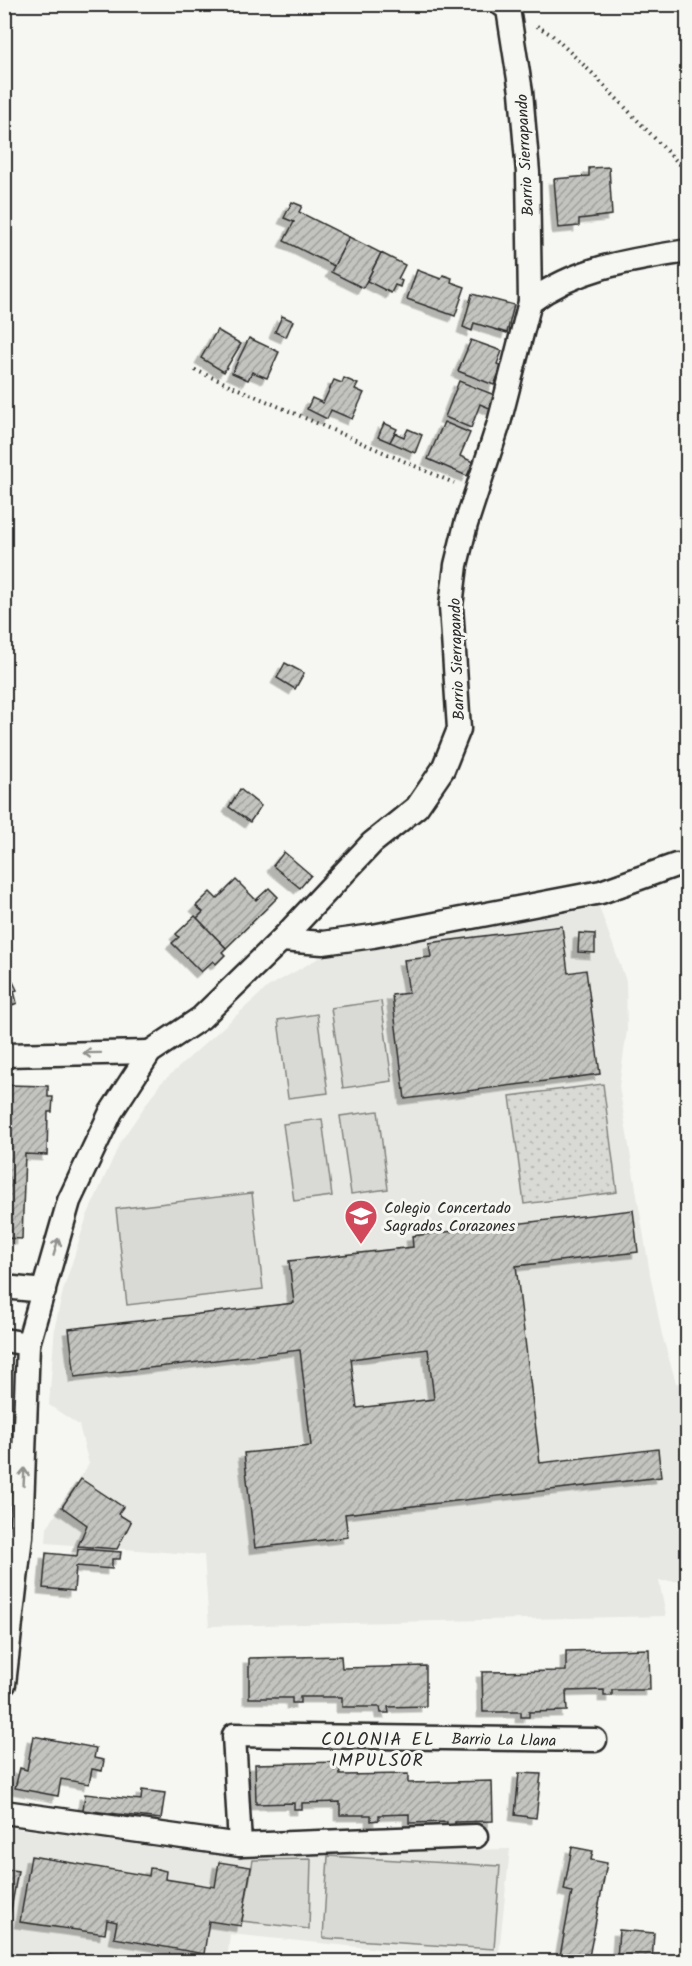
<svg xmlns="http://www.w3.org/2000/svg" width="692" height="1966" font-family="Kalam,sans-serif">
<style>
.built{fill:#e7e7e3}
.park{fill:url(#park-dots);stroke:#828280;stroke-width:1.5}
.garden{fill:#d9d9d5;stroke:#828280;stroke-width:1.5}
.building{fill:url(#building-hatch);stroke:#2b2b2b;stroke-width:1.5;fill-rule:evenodd;filter:url(#shadow)}
.lines{fill:none;stroke-linecap:round;stroke-linejoin:round}
.minor-casing{stroke:#2b2b2b;stroke-width:27}
.path{stroke:#2b2b2b;stroke-width:4;stroke-dasharray:1.5 4.5;stroke-linecap:butt}
.minor{stroke:#f6f6f2;stroke-width:22}
.oneway{stroke:#90908e}
.labels{text-anchor:middle;stroke-width:6;stroke-linejoin:round;paint-order:stroke}
.street-label{font-size:16px;fill:#2b2b2b;stroke:#f6f6f2}
.poi-label{font-size:16px;fill:#2b2b2b;stroke:#f6f6f2;text-anchor:start}
.neighbourhood-label{font-size:18px;letter-spacing:1.5px;fill:#2b2b2b;stroke:#f6f6f2}
</style>
<defs>
<pattern id="park-dots" width="8" height="8" patternUnits="userSpaceOnUse" patternTransform="scale(1.5)"><rect width="8" height="8" fill="#d9d9d5"/><path d="M2 2h.1M6 6h.1" fill="none" stroke="#babab7" stroke-width="1.8" stroke-linecap="round"/></pattern>
<pattern id="building-hatch" width="6" height="6" patternUnits="userSpaceOnUse" patternTransform="scale(1.5)"><rect width="6" height="6" fill="#c3c3c0"/><path d="M-1 1l2-2M0 6l6-6M5 7l2-2" fill="none" stroke="#9f9f9c"/></pattern>
<filter id="shadow"><feDropShadow dx="-5.5" dy="5.5" stdDeviation="0" flood-color="#0004"/></filter>
</defs>
<rect width="100%" height="100%" fill="#f6f6f2"/>
<filter id="ink" filterUnits="userSpaceOnUse"><feTurbulence type="fractalNoise" baseFrequency=".0167" numOctaves="2"/><feDisplacementMap in="SourceGraphic" scale="12" xChannelSelector="R" yChannelSelector="G"/><feConvolveMatrix kernelMatrix="1 2 1 2 8 2 1 2 1" color-interpolation-filters="sRGB"/></filter>
<g filter="url(#ink)">
<g class="built">
<polygon points="599,907 626,981 627,1030 619,1086 650,1274 662,1335 676,1383 687,1385 687,1581 659,1581 666,1616 209,1626 204,1555 46,1543 47,1528 89,1464 79,1425 49,1405 55,1326 63,1291 87,1216 121,1141 160,1084 268,987 319,958"/>
<polygon points="5,1827 225,1855 510,1849 498,1961 230,1934 227,1961 5,1962"/>
</g>
<polygon class="park" points="603,1084 617,1192 524,1204 510,1096"/>
<g class="garden">
<polygon points="381,1001 392,1081 343,1088 331,1008"/>
<polygon points="317,1014 328,1093 288,1098 278,1020"/>
<polygon points="378,1111 388,1189 351,1194 340,1116"/>
<polygon points="322,1119 332,1196 294,1201 283,1124"/>
<polygon points="252,1193 263,1289 127,1305 116,1209"/>
<polygon points="328,1856 500,1866 494,1949 323,1938"/>
<polygon points="311,1859 309,1929 242,1921 253,1860"/>
</g>
<g class="building">
<polygon points="609,167 612,215 579,219 579,226 558,228 554,179 589,176 589,168"/>
<polygon points="292,202 302,206 299,212 349,237 334,266 284,241 294,222 284,218"/>
<polygon points="349,237 381,253 363,288 331,272"/>
<polygon points="381,253 405,265 398,279 402,281 400,287 395,285 391,293 367,281"/>
<polygon points="417,270 441,279 443,275 452,278 451,282 465,287 455,316 407,299"/>
<polygon points="472,294 514,305 507,333 474,323 472,331 463,327"/>
<polygon points="282,316 293,321 286,337 275,332"/>
<polygon points="217,330 241,344 224,372 201,358"/>
<polygon points="249,338 279,352 267,378 252,372 248,380 232,373"/>
<polygon points="471,340 502,351 497,364 502,366 494,385 458,371"/>
<polygon points="344,378 358,384 355,389 364,393 352,419 331,410 327,419 307,409 312,398 323,403 334,380 342,383"/>
<polygon points="459,381 497,396 492,409 480,404 471,428 445,417"/>
<polygon points="444,422 470,433 460,456 473,462 467,476 428,459"/>
<polygon points="384,423 397,429 390,442 378,437"/>
<polygon points="408,429 422,435 415,453 390,442 395,433 404,437"/>
<polygon points="285,663 304,673 295,689 277,678"/>
<polygon points="240,789 261,806 250,822 229,807"/>
<polygon points="284,852 311,875 300,888 273,866"/>
<polygon points="236,880 256,900 269,888 278,897 226,948 197,918 203,912 196,906 210,892 217,899"/>
<polygon points="195,916 226,948 222,952 225,955 216,964 213,961 201,972 172,943 179,937 176,934"/>
<polygon points="562,926 568,973 586,970 600,1074 405,1099 392,995 409,993 404,960 431,957 429,943"/>
<polygon points="579,933 595,934 595,953 578,952"/>
<polygon points="4,963 17,990 14,991 17,1003 4,1009"/>
<polygon points="8,1085 48,1086 48,1097 53,1097 52,1112 48,1112 47,1155 25,1154 22,1239 4,1238 7,1123 4,1123 4,1115 8,1115"/>
<path d="M633,1210l5,42 -122,14 24,197 118,-14 3,28 -316,37 3,23 -93,11 -11,-95 67,-7 -11,-96 -225,27 -6,-48 225,-26 -5,-42 124,-14 -1,-11zM428,1349l6,50 -77,9 -6,-49z"/>
<polygon points="81,1479 123,1507 118,1514 131,1522 117,1549 78,1546 87,1525 62,1507"/>
<polygon points="78,1549 121,1552 120,1559 112,1559 112,1569 76,1566 74,1591 43,1588 46,1553 77,1556"/>
<polygon points="649,1649 650,1690 612,1690 612,1696 604,1696 604,1690 566,1691 567,1711 529,1712 529,1717 521,1717 521,1712 483,1712 482,1672 566,1671 566,1651"/>
<polygon points="341,1656 342,1668 426,1666 426,1706 388,1707 389,1713 381,1713 380,1707 342,1707 342,1697 300,1697 300,1703 292,1703 292,1698 249,1698 249,1658"/>
<polygon points="33,1736 96,1748 94,1758 104,1760 102,1771 92,1769 89,1784 61,1779 58,1796 15,1788 20,1768 27,1770"/>
<polygon points="339,1762 340,1775 408,1774 408,1783 492,1781 493,1821 455,1822 455,1827 447,1828 447,1822 409,1823 409,1814 379,1815 379,1820 371,1821 371,1815 340,1815 340,1802 302,1803 302,1809 294,1809 294,1803 256,1804 255,1764"/>
<polygon points="519,1773 541,1774 536,1818 515,1815"/>
<polygon points="142,1790 165,1793 161,1819 83,1810 85,1794 141,1800"/>
<polygon points="572,1847 593,1851 591,1860 607,1863 588,1962 560,1956 572,1892 564,1890"/>
<polygon points="31,1856 149,1876 150,1868 158,1869 166,1871 165,1879 215,1887 219,1862 251,1867 241,1926 209,1921 204,1954 114,1938 117,1922 107,1920 105,1934 20,1922"/>
<polygon points="4,1869 18,1871 9,1921 4,1920"/>
<polygon points="619,1930 654,1933 652,1962 617,1960"/>
<polygon points="41,1954 99,1962 40,1962"/>
</g>
<g class="lines">
<defs>
<g id="minor">
<path d="M530,302c48,-35 100,-42 158,-51"/>
<polyline points="281,940 323,943 373,936 601,892 676,865"/>
<polyline points="4,1055 150,1052"/>
<polyline points="4,1287 44,1291"/>
<polyline points="4,1340 28,1344"/>
<polyline points="4,1684 21,1536 28,1344 69,1201 111,1112 150,1052 201,1018 281,940 372,843 417,807 443,769 459,729 451,606 456,565 466,524 499,423 530,302 528,173 521,92 508,9 501,4"/>
<polyline points="4,1812 240,1845 476,1836"/>
<polyline points="240,1845 234,1735 595,1740"/>
</g>
</defs>
<use href="#minor" class="minor-casing"/>
<g class="path">
<polyline points="537,26 552,35 592,73 688,173"/>
<polyline points="195,370 454,483"/>
</g>
<use href="#minor" class="minor"/>
</g>
<defs><path id="oneway-shaft" d="M-6 0H5M1.5-3L5.5 0L1.5 3" fill="none" stroke-width="1.6" stroke-linecap="round" stroke-linejoin="round" transform="scale(1.5)"/></defs>
<g class="oneway">
<use href="#oneway-shaft" transform="translate(92 1053) rotate(179)"/>
<use href="#oneway-shaft" transform="translate(56 1247) rotate(-74)"/>
<use href="#oneway-shaft" transform="translate(24 1477) rotate(-87)"/>
</g>
</g>
<defs>
<symbol id="school-pin" viewBox="-11 -11 22 30"><path d="M0 17L-7.5 6A9.5 9.5 0 1 1 7.5 6Z" fill="#d1495b" stroke="#f6f6f2"/><path d="M0-5L7-2L0 1L-7-2ZM-4 1L0 2.5L4 1V4Q0 6-4 4Z" fill="#fff"/></symbol>
</defs>
<g fill-rule="evenodd">
<use href="#school-pin" x="342" y="1197" width="38" height="52"/>
</g>
<g class="labels">
<g class="street-label">
<text transform="translate(524 155) rotate(-93)" y="6">Barrio Sierrapando</text>
<text transform="translate(456 659) rotate(-92)" y="6">Barrio Sierrapando</text>
<text transform="translate(504 1739) rotate(1)" y="6">Barrio La Llana</text>
</g>
<g class="poi-label">
<text x="384" y="1213">Colegio Concertado<tspan x="384" dy="18">Sagrados Corazones</tspan></text>
</g>
<g class="neighbourhood-label">
<text x="378" y="1745">COLONIA EL<tspan x="378" dy="21">IMPULSOR</tspan></text>
</g>
</g>
<rect width="692" height="1966" fill="none" stroke="#f6f6f2" stroke-width="24"/>
<rect x="12" y="12" width="668" height="1942" fill="none" stroke="#2b2b2b" stroke-width="2" filter="url(#ink)"/>
</svg>
